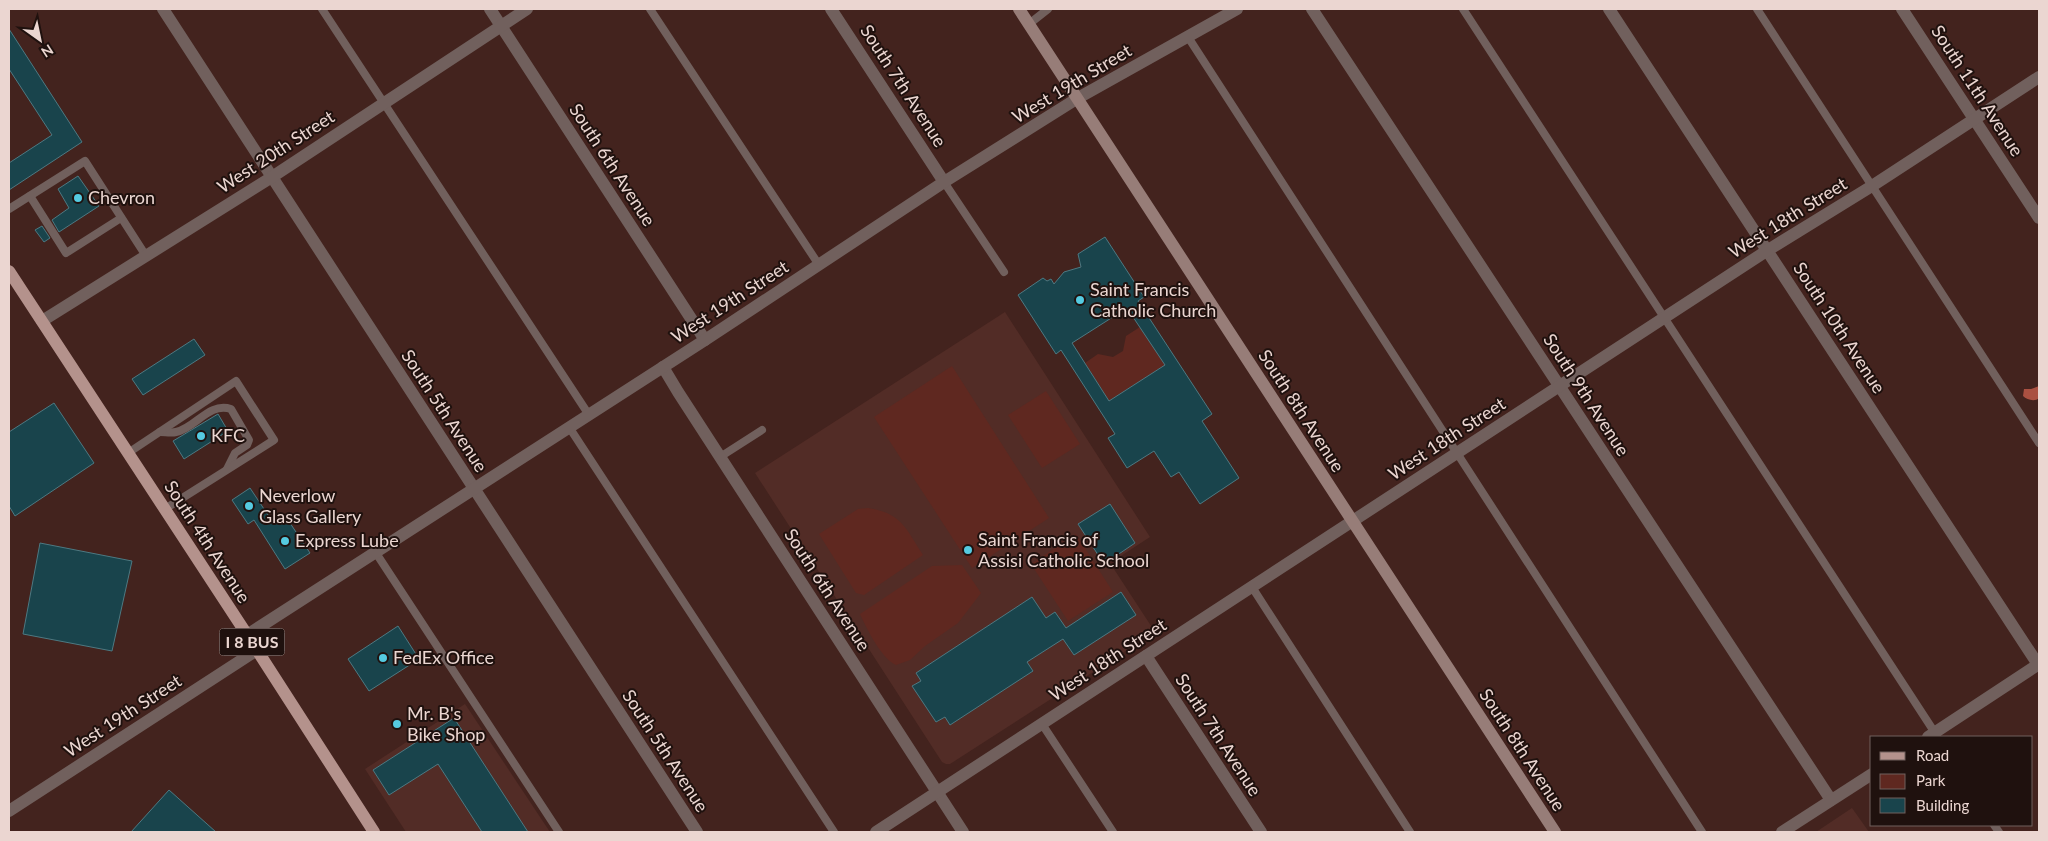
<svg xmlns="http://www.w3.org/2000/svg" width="2048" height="841" font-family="Lato,sans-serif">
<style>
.built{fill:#522c26}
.green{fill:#5f2820}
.water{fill:#aa5041}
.building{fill:#19444c;stroke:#4d7982;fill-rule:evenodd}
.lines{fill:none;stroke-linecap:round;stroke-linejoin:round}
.lane{stroke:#71605d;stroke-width:8}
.street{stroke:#71605d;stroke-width:12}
.secondary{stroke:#977d78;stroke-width:12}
.primary{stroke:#b4928c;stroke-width:12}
.poi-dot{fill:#55cae0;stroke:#1f110e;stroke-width:2}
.labels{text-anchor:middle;stroke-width:4;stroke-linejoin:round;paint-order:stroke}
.shield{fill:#1f110e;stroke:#ae9b96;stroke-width:1}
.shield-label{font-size:16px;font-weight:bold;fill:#ebd6d1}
.street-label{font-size:18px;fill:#ebd6d1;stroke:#1f110e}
.poi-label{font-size:18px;fill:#ebd6d1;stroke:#1f110e;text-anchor:start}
</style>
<rect width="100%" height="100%" fill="#43231e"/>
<g class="built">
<polygon points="1005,312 1150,537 1110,563 1155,632 950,764 946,764 942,762 755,473"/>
<polygon points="465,704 550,832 406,832 365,769"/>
<polygon points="1852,808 1869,832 1816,832"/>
</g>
<g class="green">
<polygon points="1140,327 1165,365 1109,401 1085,363 1098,354 1113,357 1123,351 1126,336"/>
<polygon points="952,366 1049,518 972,568 874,417"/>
<polygon points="1046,391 1080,444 1042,468 1008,415"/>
<path d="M868,508c34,5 38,21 55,47l-59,40 -8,-2 -37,-59 39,-25z"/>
<polygon points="1076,534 1113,592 1068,621 1031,564"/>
<path d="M962,565l19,28 -23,30 -33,23 -15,14 -14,5c-15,-7 -29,-36 -36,-51l72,-48z"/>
</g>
<path class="water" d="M2039,386v12c-4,4 -12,2 -16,-2l1,-7h7z"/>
<g class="building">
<polygon points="9,29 82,142 9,190 9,163 52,135 9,69"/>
<polygon points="78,176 99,206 59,232 52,220 69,208 58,189"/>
<polygon points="42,226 50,238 44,242 35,230"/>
<path d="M1105,237l39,60 -6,4 74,113 -10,7 37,57 -39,26 -21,-32 -8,5 -17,-26 -27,17 -19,-30 7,-4 -54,-84 -5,4 -38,-59 25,-17 4,3 4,-2 3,5 10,-12 17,-5 -3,-13zM1127,308l38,57 -56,36 -37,-58z"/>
<polygon points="194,339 205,355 143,395 132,379"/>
<polygon points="54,403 94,463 15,516 9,506 9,432"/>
<polygon points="218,414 228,431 184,459 173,441"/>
<polygon points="250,488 272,521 284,514 310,553 285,569 254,520 248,524 232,500"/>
<polygon points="1110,504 1135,543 1104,564 1078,524"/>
<polygon points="40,543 132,561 112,651 23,634"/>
<polygon points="1121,592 1136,615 1074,655 1063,639 1027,662 1033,671 950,725 945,717 936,722 912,686 921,681 916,673 1032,597 1046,618 1055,612 1066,628"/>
<polygon points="398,626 419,659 369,691 348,659"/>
<polygon points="454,718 528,832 482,832 438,764 389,795 373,770"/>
<polygon points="169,790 216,832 131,832"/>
</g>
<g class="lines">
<g class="lane">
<polyline points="322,9 589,415"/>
<polyline points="650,9 819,265"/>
<polyline points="1463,9 1937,736"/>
<polyline points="1757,9 2039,443"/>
<polyline points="1029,24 1048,9"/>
<polyline points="1188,37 1702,832"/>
<polyline points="944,182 1004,272"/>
<polyline points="30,196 66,253 121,218"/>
<polyline points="9,209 85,161 146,256"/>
<polyline points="569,427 834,832"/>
<path d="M160,432c5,0 12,1 16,0 20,-4 32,-30 55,-23l18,31 -2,5 -12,8 -8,16"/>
<polyline points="128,453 236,381 274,440 165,509"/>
<polyline points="720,457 762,430"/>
<polyline points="376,553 559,832"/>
<polyline points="1252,587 1410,832"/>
<polyline points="1042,724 1113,832"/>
<polyline points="1994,825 1999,832"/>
</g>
<g class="street">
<polyline points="163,9 697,832"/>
<polyline points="490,9 705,340"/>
<polyline points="831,9 944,182"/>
<polyline points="1312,9 1831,800"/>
<polyline points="1609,9 2039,666"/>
<polyline points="1902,9 2039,218"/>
<polyline points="42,321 272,177 527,9"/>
<polyline points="663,367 678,392 963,832"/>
<polyline points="247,635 705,340 944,182 1078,98 1237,9"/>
<polyline points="1146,656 1261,832"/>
<polyline points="1928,737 2039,664"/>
<polyline points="9,811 257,650"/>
<polyline points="876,832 1768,250 1872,186 2039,77"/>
<polyline points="1782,832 1872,774"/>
</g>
<polyline class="secondary" points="1019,9 1555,832"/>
<polyline class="primary" points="9,271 257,650 374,832"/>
</g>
<g class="poi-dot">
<circle cx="78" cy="198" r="5"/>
<circle cx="1080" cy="300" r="5"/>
<circle cx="201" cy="436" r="5"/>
<circle cx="249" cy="506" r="5"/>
<circle cx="285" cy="541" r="5"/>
<circle cx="968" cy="550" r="5"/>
<circle cx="383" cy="658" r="5"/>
<circle cx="397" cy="724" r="5"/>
</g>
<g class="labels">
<rect class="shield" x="219.5" y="628.5" width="65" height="27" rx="4"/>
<g class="shield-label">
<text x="252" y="648">I 8 BUS</text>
</g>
<g class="street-label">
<text transform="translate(1072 84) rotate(-31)" y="6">West 19th Street</text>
<text transform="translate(903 86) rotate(57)" y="6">South 7th Avenue</text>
<text transform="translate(1977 91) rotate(57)" y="6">South 11th Avenue</text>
<text transform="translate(276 152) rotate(-33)" y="6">West 20th Street</text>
<text transform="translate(612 165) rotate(57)" y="6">South 6th Avenue</text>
<text transform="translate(1788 218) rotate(-32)" y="6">West 18th Street</text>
<text transform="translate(730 302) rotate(-33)" y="6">West 19th Street</text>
<text transform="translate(1839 328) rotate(57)" y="6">South 10th Avenue</text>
<text transform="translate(1586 395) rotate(57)" y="6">South 9th Avenue</text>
<text transform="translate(444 411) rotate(57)" y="6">South 5th Avenue</text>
<text transform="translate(1301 411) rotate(57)" y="6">South 8th Avenue</text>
<text transform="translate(1447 439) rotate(-33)" y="6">West 18th Street</text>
<text transform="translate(207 542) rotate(57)" y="6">South 4th Avenue</text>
<text transform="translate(827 590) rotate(57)" y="6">South 6th Avenue</text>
<text transform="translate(1108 660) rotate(-33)" y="6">West 18th Street</text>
<text transform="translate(123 716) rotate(-33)" y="6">West 19th Street</text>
<text transform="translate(1218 735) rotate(57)" y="6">South 7th Avenue</text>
<text transform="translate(1522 750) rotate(57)" y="6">South 8th Avenue</text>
<text transform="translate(665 751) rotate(57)" y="6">South 5th Avenue</text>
</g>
<g class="poi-label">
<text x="88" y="204">Chevron</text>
<text x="1090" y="296">Saint Francis<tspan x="1090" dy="21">Catholic Church</tspan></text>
<text x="211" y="442">KFC</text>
<text x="259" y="502">Neverlow<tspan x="259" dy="21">Glass Gallery</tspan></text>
<text x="978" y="546">Saint Francis of<tspan x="978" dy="21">Assisi Catholic School</tspan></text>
<text x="295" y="547">Express Lube</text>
<text x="393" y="664">FedEx Office</text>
<text x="407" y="720">Mr. B's<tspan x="407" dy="21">Bike Shop</tspan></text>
</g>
</g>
<rect width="2048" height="841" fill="none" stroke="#ebd6d1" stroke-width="20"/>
<rect x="1870" y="736" width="162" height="90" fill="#1f110e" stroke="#71605c"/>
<rect x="1880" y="752" width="25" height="8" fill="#b4928c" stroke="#71605c"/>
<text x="1916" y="761" font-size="15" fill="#ebd6d1">Road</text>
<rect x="1880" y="774" width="25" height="15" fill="#5f2820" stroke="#71605c"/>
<text x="1916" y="786" font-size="15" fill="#ebd6d1">Park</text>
<rect x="1880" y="798" width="25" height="15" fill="#19444c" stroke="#71605c"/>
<text x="1916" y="811" font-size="15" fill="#ebd6d1">Building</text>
<g transform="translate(40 40) rotate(147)" stroke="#1f110e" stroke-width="4" paint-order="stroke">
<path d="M0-4L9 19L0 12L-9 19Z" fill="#ebd6d1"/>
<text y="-8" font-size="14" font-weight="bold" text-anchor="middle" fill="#ebd6d1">N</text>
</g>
</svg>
